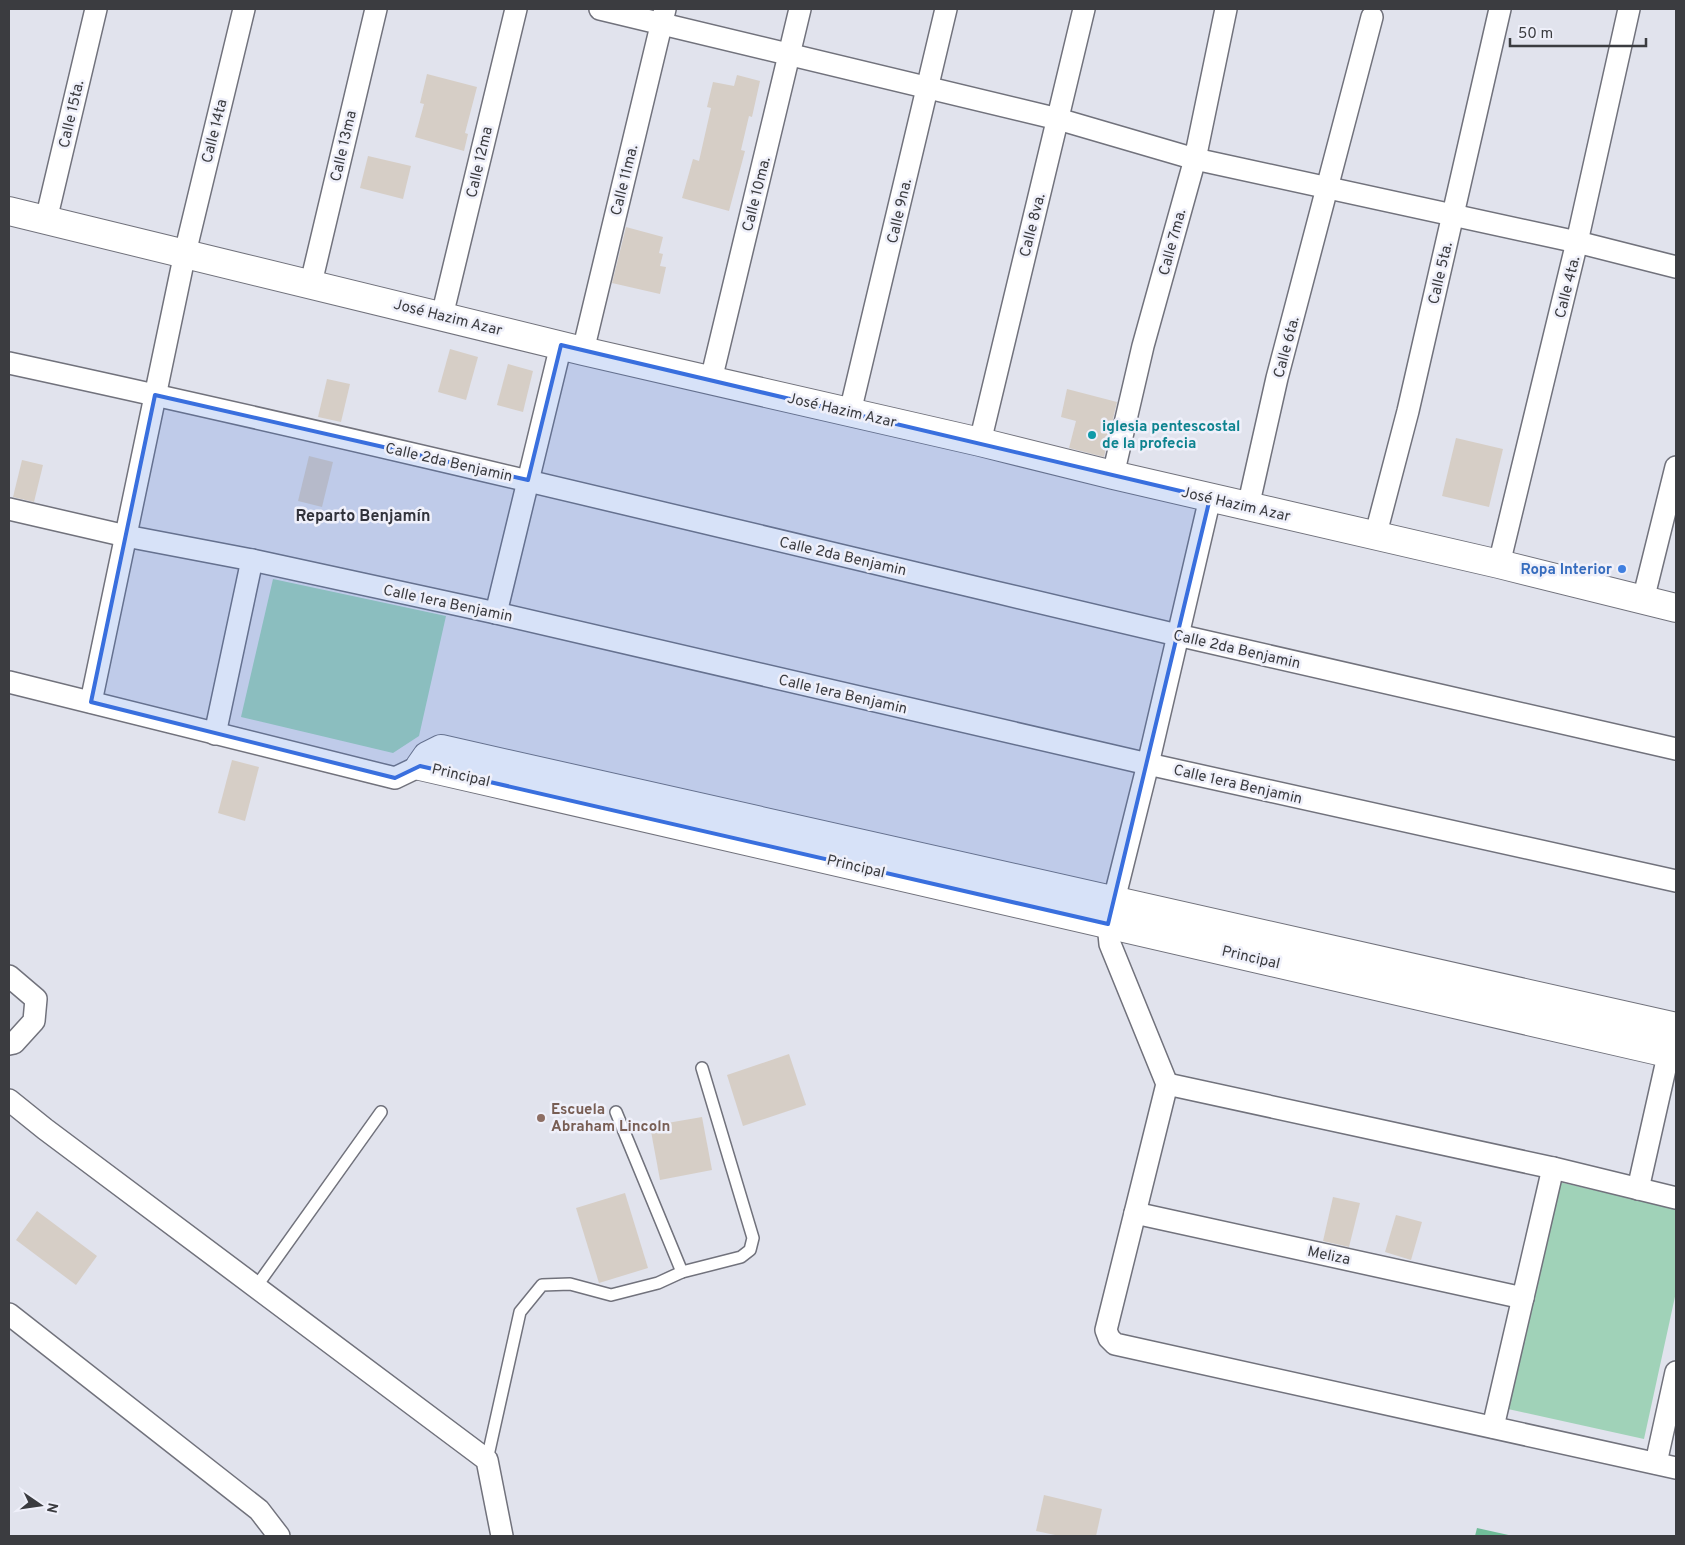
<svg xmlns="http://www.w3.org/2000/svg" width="1685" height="1545" font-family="Overpass,sans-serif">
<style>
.green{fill:#a0d2b8}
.forest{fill:#71bd99}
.building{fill:#d6cec6}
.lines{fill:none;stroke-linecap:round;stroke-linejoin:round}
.lane-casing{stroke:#71727c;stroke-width:14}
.street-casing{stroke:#71727c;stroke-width:24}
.secondary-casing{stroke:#71727c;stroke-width:30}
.lane{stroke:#fff;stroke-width:11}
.street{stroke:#fff;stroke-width:21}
.secondary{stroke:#fff;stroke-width:28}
.marked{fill:#396fde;fill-opacity:0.2;stroke:#396fde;stroke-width:4;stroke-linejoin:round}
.culture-dot{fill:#0f9aa8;stroke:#eff0fa;stroke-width:2}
.shop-dot{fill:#3f7fe0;stroke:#eff0fa;stroke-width:2}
.education-dot{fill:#8d6e63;stroke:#eff0fa;stroke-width:2}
.labels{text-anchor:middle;stroke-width:5;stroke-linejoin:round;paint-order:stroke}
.street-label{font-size:15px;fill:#3b3c40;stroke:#eff0fa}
.culture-label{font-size:15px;font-weight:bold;fill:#0d838f;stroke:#eff0fa;text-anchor:start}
.shop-label{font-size:15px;font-weight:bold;fill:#366cbe;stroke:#eff0fa;text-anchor:end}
.education-label{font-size:15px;font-weight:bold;fill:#785e54;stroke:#eff0fa;text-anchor:start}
.neighbourhood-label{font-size:16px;font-weight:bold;fill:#31323a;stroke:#eff0fa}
</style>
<rect width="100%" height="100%" fill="#e1e3ed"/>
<g class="green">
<polygon points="273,579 446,616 419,736 393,753 241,717"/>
<polygon points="1559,1182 1676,1209 1676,1292 1644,1439 1508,1409"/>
</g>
<polygon class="forest" points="1477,1528 1513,1536 1475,1536"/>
<g class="building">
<polygon points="427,74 477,87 465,133 468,134 464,151 415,137 424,104 420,103"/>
<polygon points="737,75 760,81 752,117 749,116 741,150 745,151 729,211 682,198 693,159 699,161 711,108 707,107 713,82 734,86"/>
<polygon points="368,156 411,166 403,199 360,188"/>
<polygon points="626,227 663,237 659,253 663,254 660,266 666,267 660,294 612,283"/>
<polygon points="450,349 478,357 466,400 438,392"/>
<polygon points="508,364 533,371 523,412 497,405"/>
<polygon points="327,379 350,384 341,422 318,417"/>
<polygon points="1067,389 1117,402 1104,457 1069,448 1076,421 1061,417"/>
<polygon points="1456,438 1503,449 1489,507 1442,496"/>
<polygon points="309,456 333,462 322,507 298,501"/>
<polygon points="22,460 43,465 34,502 13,497"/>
<polygon points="232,760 259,767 245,821 218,813"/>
<polygon points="789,1054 806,1105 743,1126 727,1075"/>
<polygon points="702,1117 712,1170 660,1180 650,1126"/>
<polygon points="625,1193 648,1268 599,1283 576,1208"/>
<polygon points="1333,1197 1360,1203 1349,1247 1323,1241"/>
<polygon points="37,1211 97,1256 76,1285 16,1240"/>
<polygon points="1396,1215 1422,1222 1411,1260 1385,1252"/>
<polygon points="1044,1495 1102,1509 1096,1536 1060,1536 1036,1531"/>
</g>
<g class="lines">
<defs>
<g id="lane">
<polyline points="682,1272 741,1257 750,1250 753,1238 702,1068"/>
<polyline points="256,1287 381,1112"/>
<polyline points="487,1460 520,1312 542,1285 570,1284 611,1295 658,1283 682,1272 616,1112"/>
</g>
<g id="street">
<polyline points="600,9 1058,119 1195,159 1577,242 1676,267"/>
<polyline points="46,220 96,9"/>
<polyline points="311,283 376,9"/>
<polyline points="442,316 516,9"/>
<polyline points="583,351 665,9"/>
<path d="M9,363c389,84 776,180 1164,271 168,40 336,77 503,115"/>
<polyline points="711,380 800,9"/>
<polyline points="850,412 946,9"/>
<polyline points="980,442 1084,9"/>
<polyline points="1113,475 1143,346 1195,159 1226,9"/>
<polyline points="1210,498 1148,764 1108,924 1110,944 1167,1084 1106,1330 1109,1338 1115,1344 1676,1468"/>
<polyline points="1248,507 1277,378 1372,17"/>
<polyline points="9,509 126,536 252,560 496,613 1148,764 1676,881"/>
<polyline points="1375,537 1408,411 1500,9"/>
<polyline points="1499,564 1577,242 1629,9"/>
<polyline points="1643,600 1676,467"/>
<polyline points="496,613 561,345"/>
<polyline points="9,682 395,778 420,766"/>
<polyline points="91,702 185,253 244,9"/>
<polyline points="215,734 252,560"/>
<polyline points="9,976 36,999 34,1021 14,1043 9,1044"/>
<polyline points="1167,1084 1553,1168 1676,1198"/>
<polyline points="9,1100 45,1129 487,1460 502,1536"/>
<polyline points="1638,1189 1672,1038"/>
<polyline points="1135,1213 1523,1298"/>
<polyline points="9,1314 259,1510 279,1536"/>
<polyline points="1493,1427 1553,1168"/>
<polyline points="1656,1463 1676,1372"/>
</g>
<g id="secondary">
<polyline points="9,211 583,351 980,442 1113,475 1499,564 1676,608"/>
<polyline points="1676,1027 441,749 427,756 420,766 1676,1055"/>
</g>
</defs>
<use href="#lane" class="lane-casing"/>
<use href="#street" class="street-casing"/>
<use href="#secondary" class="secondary-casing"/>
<use href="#lane" class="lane"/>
<use href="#street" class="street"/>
<use href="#secondary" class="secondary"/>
</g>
<path class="marked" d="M561,345l649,153 -102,426 -688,-158 -25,12 -304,-76 64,-307 373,85z"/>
<circle class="culture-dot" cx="1092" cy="435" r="5"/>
<circle class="shop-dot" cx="1622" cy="569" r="5"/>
<circle class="education-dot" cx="541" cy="1118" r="5"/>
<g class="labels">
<g class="street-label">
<text transform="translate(71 114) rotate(-77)" y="5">Calle 15ta.</text>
<text transform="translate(214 131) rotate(-76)" y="5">Calle 14ta</text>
<text transform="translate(343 146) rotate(-77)" y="5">Calle 13ma</text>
<text transform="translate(479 162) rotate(-77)" y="5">Calle 12ma</text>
<text transform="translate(624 180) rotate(-76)" y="5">Calle 11ma.</text>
<text transform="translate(756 194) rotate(-76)" y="5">Calle 10ma.</text>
<text transform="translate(899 211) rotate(-77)" y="5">Calle 9na.</text>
<text transform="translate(1032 225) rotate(-76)" y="5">Calle 8va.</text>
<text transform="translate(1172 242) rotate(-75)" y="5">Calle 7ma.</text>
<text transform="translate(1440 273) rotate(-77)" y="5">Calle 5ta.</text>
<text transform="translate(1567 287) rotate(-76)" y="5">Calle 4ta.</text>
<text transform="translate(448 317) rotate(14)" y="5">José Hazim Azar</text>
<text transform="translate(1286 347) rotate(-75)" y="5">Calle 6ta.</text>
<text transform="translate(842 410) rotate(13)" y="5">José Hazim Azar</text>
<text transform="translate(449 462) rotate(13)" y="5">Calle 2da Benjamin</text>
<text transform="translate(1236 504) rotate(13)" y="5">José Hazim Azar</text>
<text transform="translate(843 556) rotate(13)" y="5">Calle 2da Benjamin</text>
<text transform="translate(448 603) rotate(12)" y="5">Calle 1era Benjamin</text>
<text transform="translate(1237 649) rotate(13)" y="5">Calle 2da Benjamin</text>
<text transform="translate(843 694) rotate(13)" y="5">Calle 1era Benjamin</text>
<text transform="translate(461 775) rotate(13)" y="5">Principal</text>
<text transform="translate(1238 784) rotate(13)" y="5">Calle 1era Benjamin</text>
<text transform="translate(856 866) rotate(13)" y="5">Principal</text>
<text transform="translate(1251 957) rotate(13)" y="5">Principal</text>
<text transform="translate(1329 1255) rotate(12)" y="5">Meliza</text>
</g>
<g class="culture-label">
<text x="1102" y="431">iglesia pentescostal<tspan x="1102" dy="17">de la profecia</tspan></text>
</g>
<g class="shop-label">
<text x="1612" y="574">Ropa Interior</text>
</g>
<g class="education-label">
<text x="551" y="1114">Escuela<tspan x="551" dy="17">Abraham Lincoln</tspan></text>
</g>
<g class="neighbourhood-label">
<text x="363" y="521">Reparto Benjamín</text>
</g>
</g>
<rect width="1685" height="1545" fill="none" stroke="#3b3c40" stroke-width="20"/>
<g transform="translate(40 1505) rotate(103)" stroke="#eff0fa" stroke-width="4" paint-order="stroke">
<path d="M0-4L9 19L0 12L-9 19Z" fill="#3b3c40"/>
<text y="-8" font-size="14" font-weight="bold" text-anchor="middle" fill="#3b3c40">N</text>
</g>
<path d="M1510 38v8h136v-8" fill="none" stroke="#3b3c40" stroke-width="2.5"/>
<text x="1518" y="38" font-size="15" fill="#3b3c40" stroke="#eff0fa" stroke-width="4" paint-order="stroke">50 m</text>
</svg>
